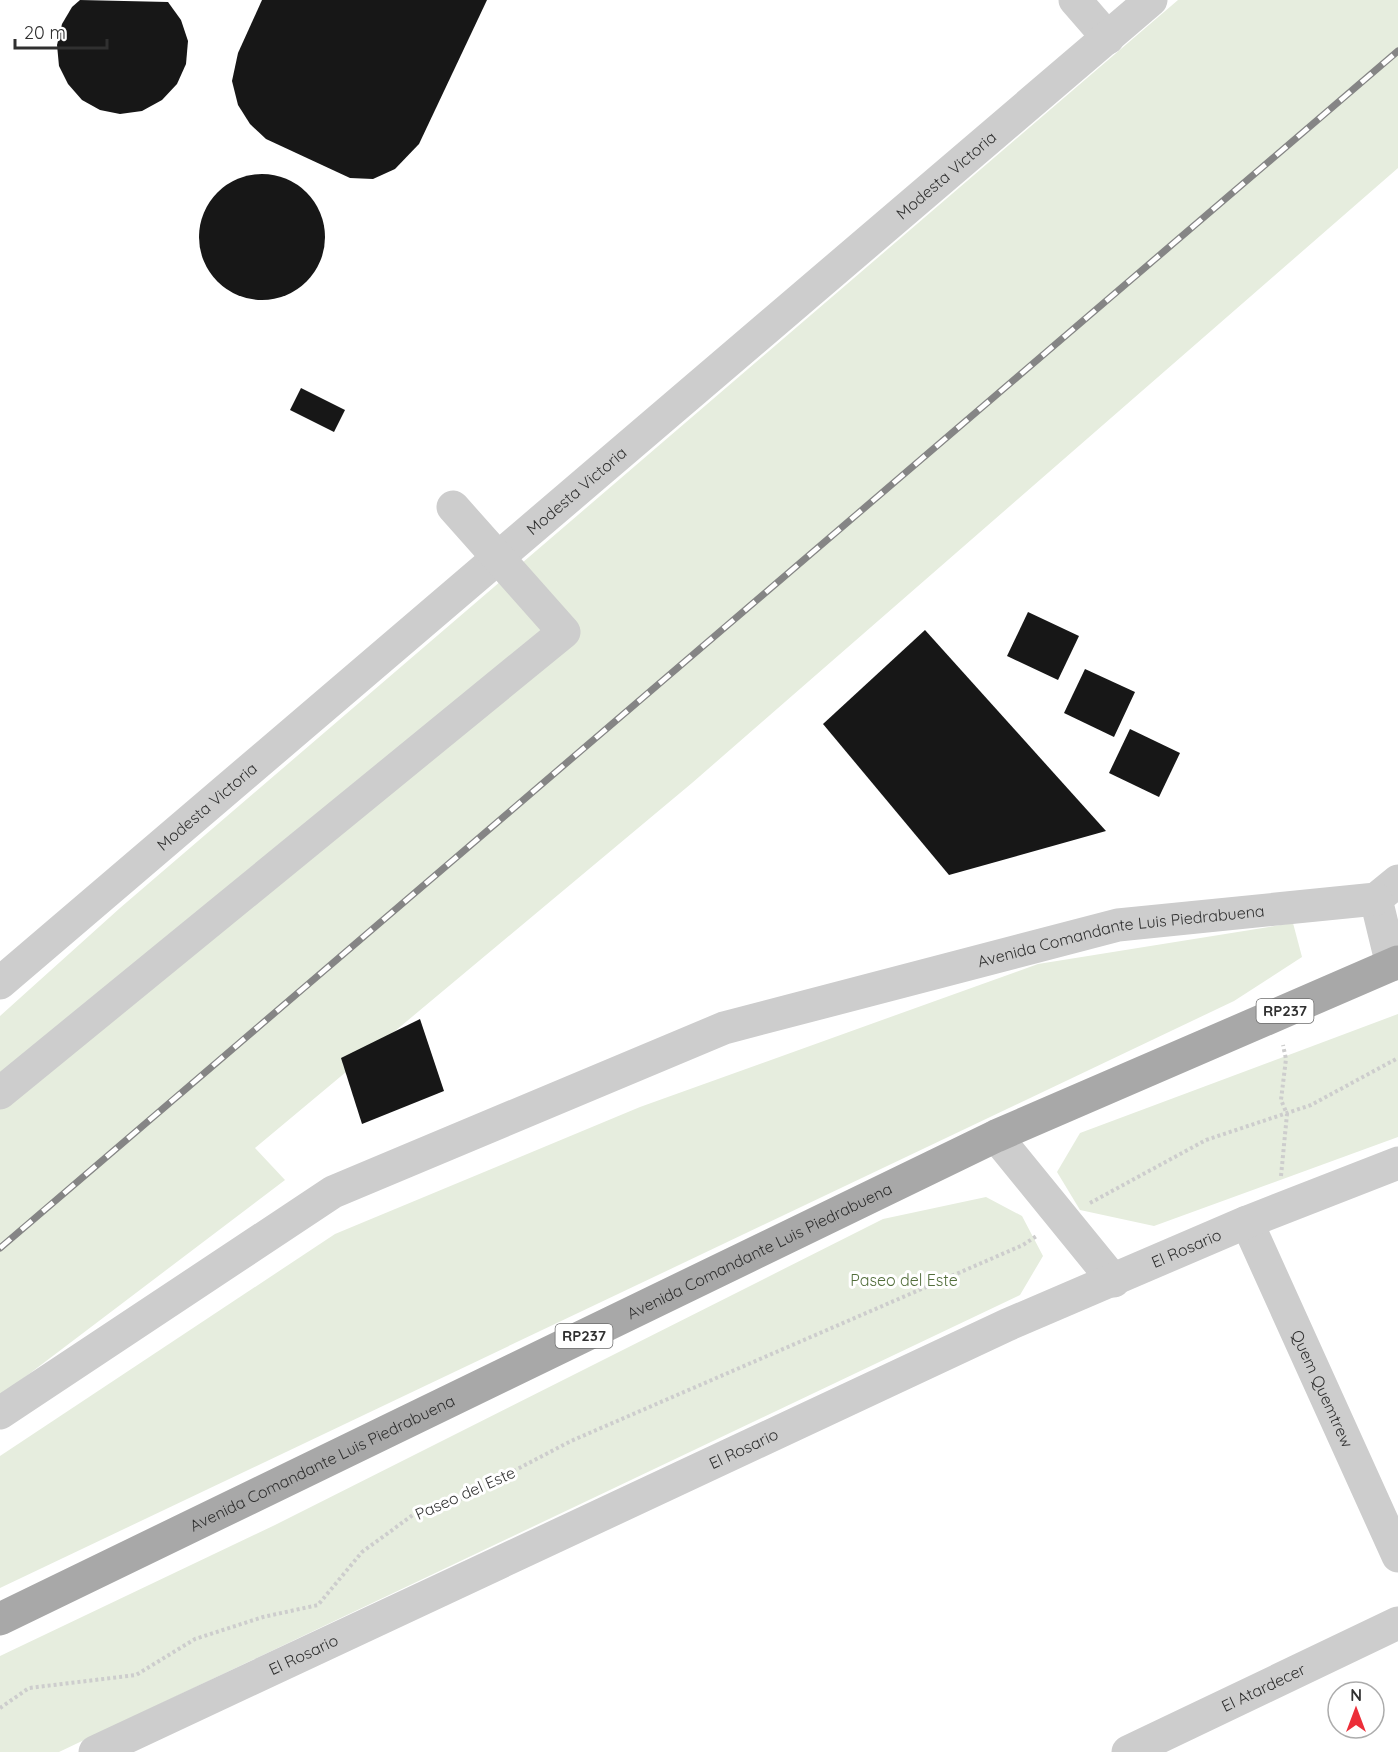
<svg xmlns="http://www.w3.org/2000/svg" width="1398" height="1752" font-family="Quicksand,sans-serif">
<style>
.green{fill:#e6edde}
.building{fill:#171717}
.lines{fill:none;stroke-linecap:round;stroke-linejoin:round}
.path{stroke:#cdcdcd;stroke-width:4;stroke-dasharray:3 3;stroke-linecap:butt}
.minor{stroke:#cdcdcd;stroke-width:33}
.major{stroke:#a8a8a8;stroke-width:33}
.rail-casing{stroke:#858585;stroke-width:7}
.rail{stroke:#fff;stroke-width:4.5;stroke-dasharray:14;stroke-linecap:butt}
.labels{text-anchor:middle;stroke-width:6;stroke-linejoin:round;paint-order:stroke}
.shield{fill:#fff;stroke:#6e6e6e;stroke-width:1.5}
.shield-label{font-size:15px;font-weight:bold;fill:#303030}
.street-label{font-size:16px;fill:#303030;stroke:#fff}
.park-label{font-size:16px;fill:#526e3b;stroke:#fff}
</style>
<rect width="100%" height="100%" fill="#fff"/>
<g class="green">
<polygon points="1178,0 1398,0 1398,168 692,783 255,1148 285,1180 0,1396 0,1016 120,908"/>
<polygon points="1293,923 1302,957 1234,1001 0,1588 0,1456 335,1234 640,1107 1038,964"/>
<polygon points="1398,1014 1398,1137 1154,1226 1080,1210 1057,1172 1080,1133"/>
<polygon points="986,1197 1022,1216 1043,1256 1020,1295 59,1752 0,1752 0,1656 275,1525 883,1219"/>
</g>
<g class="building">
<polygon points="80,0 168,2 181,20 188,41 186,64 177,84 162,100 142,111 120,114 100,110 82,100 68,84 59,66 57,45 62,24 72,7"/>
<polygon points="262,0 487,0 419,144 395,169 373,179 350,178 266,139 250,124 238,105 232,81 238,53"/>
<circle cx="262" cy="237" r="63"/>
<polygon points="301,388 345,410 334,432 290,410"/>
<polygon points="1028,612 1079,636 1058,680 1007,656"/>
<polygon points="925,630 1106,831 949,875 823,724"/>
<polygon points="1085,669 1135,692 1114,737 1064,713"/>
<polygon points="1130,729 1180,753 1159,797 1109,773"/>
<polygon points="420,1019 444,1091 362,1124 341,1058"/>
</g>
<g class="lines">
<g class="path">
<polyline points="1281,1176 1287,1114 1281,1100 1286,1059 1283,1045"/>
<polyline points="1090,1203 1206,1140 1311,1105 1398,1058"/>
<polyline points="0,1708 29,1688 136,1675 195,1639 263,1617 318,1605 362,1552 417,1512 460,1499 571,1441 1023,1245 1038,1235"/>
</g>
<g class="minor">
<polyline points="1075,0 1108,38"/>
<polyline points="1392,965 1376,899 1398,881"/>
<path id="s1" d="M0,983l1151,-983"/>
<polyline points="0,1093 564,632 453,507"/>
<polyline points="996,1136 1114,1281"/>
<path id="s2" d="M1247,1222l151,334"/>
<path id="s3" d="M0,1413l333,-221 391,-164 394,-103 258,-26"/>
<path id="s4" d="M95,1752l912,-427 240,-103 151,-59"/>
<path id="s5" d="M1128,1752l270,-129"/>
</g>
<path class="major" id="s6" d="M0,1619l996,-483 402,-174"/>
<defs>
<polyline id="rail" points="0,1248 1398,51"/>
</defs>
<use href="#rail" class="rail-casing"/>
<use href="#rail" class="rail"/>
</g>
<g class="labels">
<g class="shield">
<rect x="1256.5" y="999" width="57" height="24" rx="4.5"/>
<rect x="555.5" y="1324" width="57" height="24" rx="4.5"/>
</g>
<g class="shield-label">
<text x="1285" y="1016">RP237</text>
<text x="584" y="1341">RP237</text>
</g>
<g class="street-label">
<text dy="6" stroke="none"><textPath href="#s1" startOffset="1244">Modesta Victoria</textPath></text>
<text dy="6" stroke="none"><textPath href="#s1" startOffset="758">Modesta Victoria</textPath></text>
<text dy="6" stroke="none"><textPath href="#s1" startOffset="272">Modesta Victoria</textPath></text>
<text dy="6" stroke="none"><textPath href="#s3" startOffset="1232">Avenida Comandante Luis Piedrabuena</textPath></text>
<text dy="6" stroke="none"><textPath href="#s4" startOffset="1202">El Rosario</textPath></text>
<text dy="6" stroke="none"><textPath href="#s6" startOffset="844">Avenida Comandante Luis Piedrabuena</textPath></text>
<text dy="6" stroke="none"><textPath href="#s2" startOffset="183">Quem Quemtrew</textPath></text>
<text dy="6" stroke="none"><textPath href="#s4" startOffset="716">El Rosario</textPath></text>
<text dy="6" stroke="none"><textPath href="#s6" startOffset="358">Avenida Comandante Luis Piedrabuena</textPath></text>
<text transform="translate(465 1493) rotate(-24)" y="6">Paseo del Este</text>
<text dy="6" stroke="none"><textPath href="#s4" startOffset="230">El Rosario</textPath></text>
<text dy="6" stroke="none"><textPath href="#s5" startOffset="150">El Atardecer</textPath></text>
</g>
<g class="park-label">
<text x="904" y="1286">Paseo del Este</text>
</g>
</g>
<g transform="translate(1356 1710)"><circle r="28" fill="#ffffff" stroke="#acacac" stroke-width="1.5"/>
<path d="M0-4.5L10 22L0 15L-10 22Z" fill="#ec2e39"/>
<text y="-9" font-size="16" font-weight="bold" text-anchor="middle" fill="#303030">N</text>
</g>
<path d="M15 39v9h92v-9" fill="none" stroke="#303030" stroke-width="3"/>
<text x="24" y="39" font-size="18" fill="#303030" stroke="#ffffff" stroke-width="4.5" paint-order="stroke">20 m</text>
</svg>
